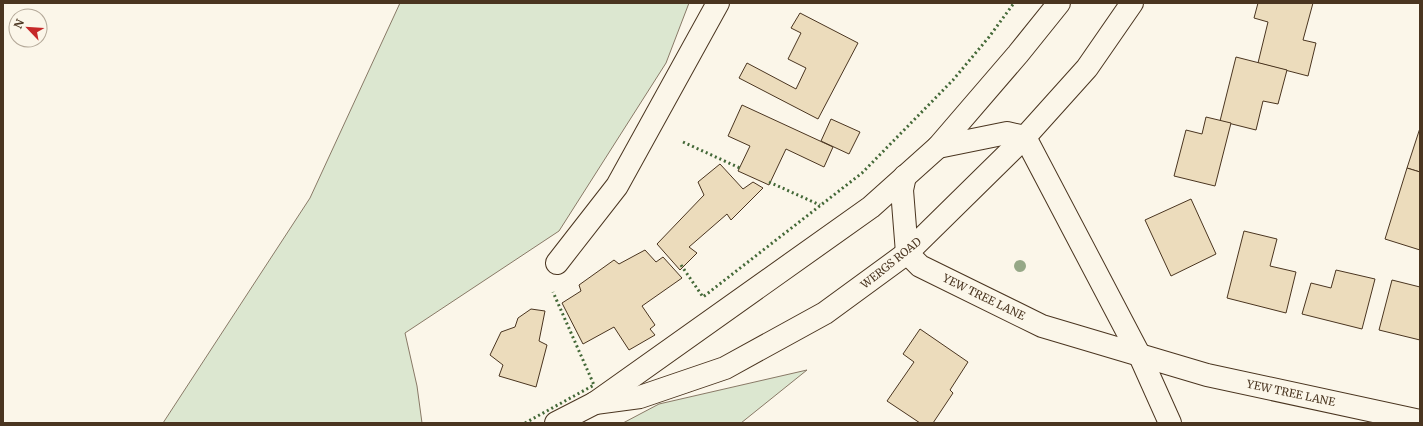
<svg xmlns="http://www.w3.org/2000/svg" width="1423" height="426" font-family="Merriweather,serif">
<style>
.green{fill:#dce7d0;stroke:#887966}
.building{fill:#ecdcbc;stroke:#4a3520}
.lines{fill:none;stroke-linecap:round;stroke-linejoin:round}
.street-casing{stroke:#4a3520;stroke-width:24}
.secondary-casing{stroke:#4a3520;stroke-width:24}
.highway-casing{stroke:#4a3520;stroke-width:24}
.street{stroke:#fbf6e9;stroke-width:22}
.secondary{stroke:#fbf6e9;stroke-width:22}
.highway{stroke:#fbf6e9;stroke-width:22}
.hedge{stroke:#436837;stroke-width:3;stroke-dasharray:2 3;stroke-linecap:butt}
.tree{fill:#96a887}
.labels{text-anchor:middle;stroke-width:3;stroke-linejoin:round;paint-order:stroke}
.street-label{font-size:11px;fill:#4a3520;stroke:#fbf6e9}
</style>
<rect width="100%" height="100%" fill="#fbf6e9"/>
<g class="green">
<polygon points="400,3 689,3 666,63 559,231 405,333 417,386 422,423 163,423 310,198"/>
<polygon points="807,370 741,423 623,423 659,404"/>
</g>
<g class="building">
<polygon points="1258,3 1313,3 1303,40 1316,43 1308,76 1258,63 1268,22 1254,18"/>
<polygon points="800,13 858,43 818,119 739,78 747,63 796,89 806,68 788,59 801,33 791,28"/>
<polygon points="1236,57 1287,70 1278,104 1263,101 1256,130 1220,121"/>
<polygon points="742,105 833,147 824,167 786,149 769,185 738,171 750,146 728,136"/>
<polygon points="1206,117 1231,123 1215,186 1174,176 1186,130 1202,134"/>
<polygon points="831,119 860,132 849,154 821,141"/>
<polygon points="1420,128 1420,172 1407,168"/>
<polygon points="720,164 743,189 753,182 763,188 731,220 727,214 689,247 697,253 680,270 657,244 704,195 698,182"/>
<polygon points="1407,168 1420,172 1420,250 1385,239"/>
<polygon points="1191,199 1216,254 1171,276 1145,220"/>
<polygon points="1244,231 1277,239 1270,266 1296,272 1286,313 1227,298"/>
<polygon points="645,250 656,262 663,257 682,278 642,306 655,325 650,329 655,335 629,350 614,327 583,344 562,303 581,291 579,285 614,260 619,264"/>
<polygon points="1336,270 1375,279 1362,329 1302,314 1311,283 1331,288"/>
<polygon points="1392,280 1420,287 1420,340 1379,330"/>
<polygon points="531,309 545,311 539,341 547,345 536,387 499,376 503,365 490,355 501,332 515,327 518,318"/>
<polygon points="920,329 968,362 950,390 953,393 933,423 920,423 887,401 914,362 903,354"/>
</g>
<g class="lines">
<defs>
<g id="street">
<polyline points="557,263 617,186 718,3"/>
<polyline points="1140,356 1170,423"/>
</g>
<g id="secondary">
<polyline points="1025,137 1140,356"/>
<polyline points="905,176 902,190 907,253 920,266 1042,326 1207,375 1420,421"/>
</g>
<g id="highway">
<polyline points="938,147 1007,133 1025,137"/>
<polyline points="595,403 640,397 725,368 825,313 907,253 1025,137 1087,68 1132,3"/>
<polyline points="556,423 595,403 871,207 938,147 1018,54 1059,3"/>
</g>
</defs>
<use href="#street" class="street-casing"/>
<use href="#secondary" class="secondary-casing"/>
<use href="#highway" class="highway-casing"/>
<use href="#street" class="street"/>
<use href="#secondary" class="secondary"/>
<use href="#highway" class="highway"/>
<g class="hedge">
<polyline points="683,142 742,169"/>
<polyline points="769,182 820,205"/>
<polyline points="681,265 703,297 862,173 953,80 989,37 1014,3"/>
<polyline points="525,423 594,385 553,292"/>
</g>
</g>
<circle class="tree" cx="1020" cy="266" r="6"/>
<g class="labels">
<g class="street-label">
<text transform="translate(891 263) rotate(-39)" y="4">WERGS ROAD</text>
<text transform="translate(984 297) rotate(26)" y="4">YEW TREE LANE</text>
<text transform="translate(1291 393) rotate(12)" y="4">YEW TREE LANE</text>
</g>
</g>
<rect width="1423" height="426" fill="none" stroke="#4a3520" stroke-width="8"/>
<g transform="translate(28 28) rotate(295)"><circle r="19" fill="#fbf6e9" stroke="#b4a999"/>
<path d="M0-3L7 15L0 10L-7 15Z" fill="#c62828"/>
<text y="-6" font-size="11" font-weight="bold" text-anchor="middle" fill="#4a3520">N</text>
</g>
</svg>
